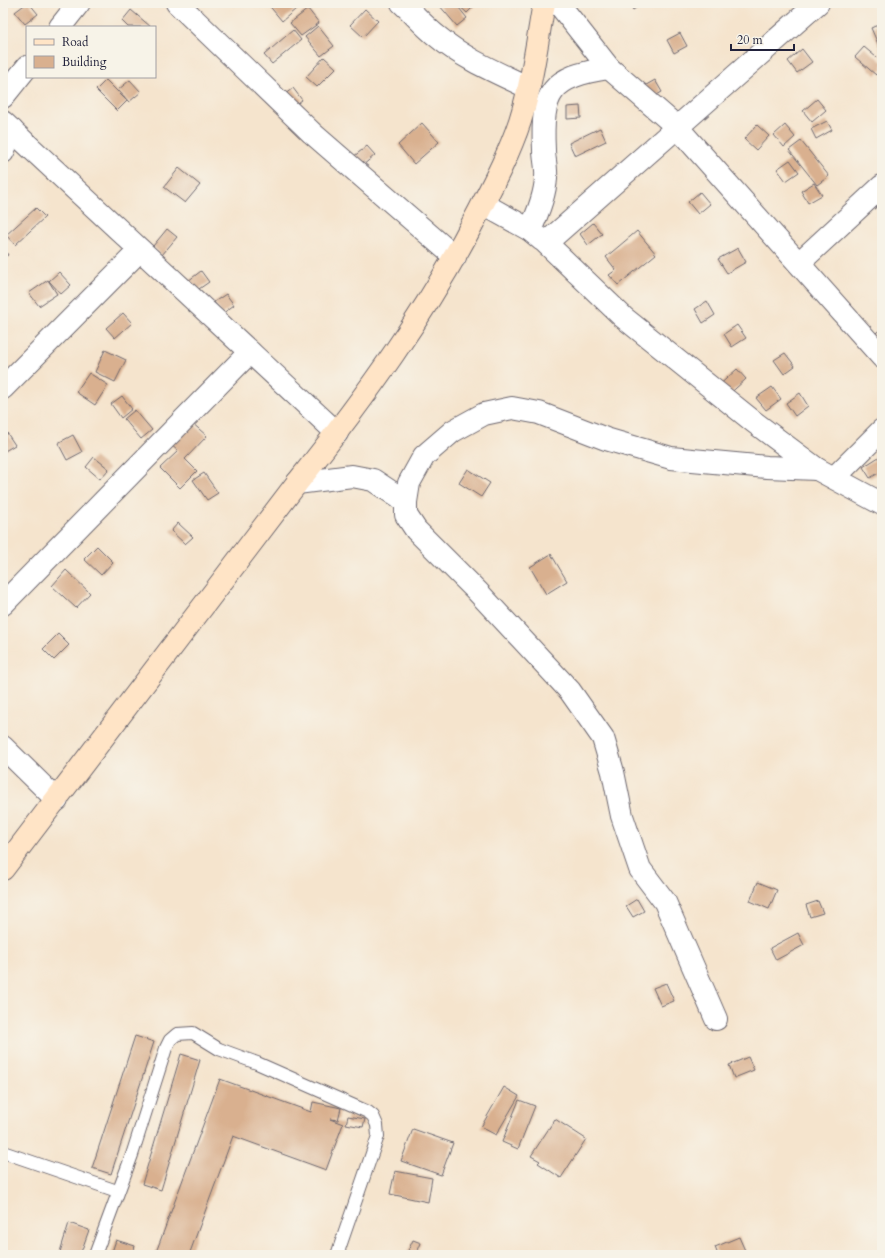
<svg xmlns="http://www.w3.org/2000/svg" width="885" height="1258" font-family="Cardo,serif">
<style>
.building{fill:#d9b08f}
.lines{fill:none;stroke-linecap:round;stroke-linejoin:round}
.lane-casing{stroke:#6c666e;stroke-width:14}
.street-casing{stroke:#6c666e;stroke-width:24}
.secondary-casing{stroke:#6c666e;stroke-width:24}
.lane{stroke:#fff;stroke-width:12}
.street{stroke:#fff;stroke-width:22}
.secondary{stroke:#ffe4c6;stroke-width:22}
</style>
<rect width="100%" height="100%" fill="#f7f3e8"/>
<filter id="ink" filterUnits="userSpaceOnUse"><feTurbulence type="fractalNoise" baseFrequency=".025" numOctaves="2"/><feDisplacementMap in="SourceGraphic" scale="8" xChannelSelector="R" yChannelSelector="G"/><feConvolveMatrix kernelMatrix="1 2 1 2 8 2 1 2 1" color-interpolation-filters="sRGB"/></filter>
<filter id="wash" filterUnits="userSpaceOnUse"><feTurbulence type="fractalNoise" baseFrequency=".012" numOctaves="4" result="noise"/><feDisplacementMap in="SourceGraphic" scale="16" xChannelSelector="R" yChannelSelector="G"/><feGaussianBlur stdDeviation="0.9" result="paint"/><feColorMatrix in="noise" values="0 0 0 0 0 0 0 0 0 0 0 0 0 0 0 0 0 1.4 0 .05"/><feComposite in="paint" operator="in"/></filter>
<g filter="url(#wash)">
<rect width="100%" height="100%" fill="#f5e4cd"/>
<g id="blocks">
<g class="building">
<polygon points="27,3 29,3 38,14 25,24 15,12"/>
<polygon points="267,3 303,3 282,21"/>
<polygon points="442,3 455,3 467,18 457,26 439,5"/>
<polygon points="456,3 477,3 467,13"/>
<polygon points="629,3 643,3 633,10"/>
<polygon points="308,9 319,23 301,36 290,23"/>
<polygon points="365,9 378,21 363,37 350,25"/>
<polygon points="131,10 151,27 128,27 122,21"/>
<polygon points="882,23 882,53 871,28"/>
<polygon points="318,26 334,46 321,56 305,37"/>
<polygon points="293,30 301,40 272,64 264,55"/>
<polygon points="680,33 687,46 674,53 667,40"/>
<polygon points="864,47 882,62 882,68 876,75 855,57"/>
<polygon points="802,49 812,62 797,73 788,61"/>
<polygon points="324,57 336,68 317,87 306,77"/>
<polygon points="106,80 127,101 117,111 96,90"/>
<polygon points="130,80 141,92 129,102 118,90"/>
<polygon points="655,80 662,92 648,100 641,88"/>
<polygon points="293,88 302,100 284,113 275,102"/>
<polygon points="817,99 826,110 812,122 803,111"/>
<polygon points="580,106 581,118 567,119 567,107"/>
<polygon points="827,121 832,130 816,139 811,129"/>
<polygon points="422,123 439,142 414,164 398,145"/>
<polygon points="757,125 769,136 756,150 744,139"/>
<polygon points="785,125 795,137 784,147 774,135"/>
<polygon points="600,128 606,141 575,156 569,143"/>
<polygon points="801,141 829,176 817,185 789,150"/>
<polygon points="367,146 375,155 362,166 353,157"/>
<polygon points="790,160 799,172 786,181 777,169"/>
<polygon points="179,168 200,185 185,203 164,187"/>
<polygon points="814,183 822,195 808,203 801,191"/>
<polygon points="700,192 710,204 698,214 688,202"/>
<polygon points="36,208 45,217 15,245 6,235"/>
<polygon points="593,223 602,234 588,245 580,234"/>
<polygon points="167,229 177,237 162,255 153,246"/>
<polygon points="637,231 656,254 618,285 609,275 616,270 606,257"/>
<polygon points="3,247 8,255 3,258"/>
<polygon points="738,248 746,262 727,273 718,259"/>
<polygon points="201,271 209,282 196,291 188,281"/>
<polygon points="59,272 71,285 61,294 49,281"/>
<polygon points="48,280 57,294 39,306 29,293"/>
<polygon points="226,294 234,305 222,314 214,302"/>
<polygon points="707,301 715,315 703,323 695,309"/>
<polygon points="123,313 132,323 115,338 106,328"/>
<polygon points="737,325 746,338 732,347 724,334"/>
<polygon points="882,328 882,348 871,337"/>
<polygon points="105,350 126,360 115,382 95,372"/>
<polygon points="785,353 795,366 784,374 774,360"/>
<polygon points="737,369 746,379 725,398 716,388"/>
<polygon points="89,373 108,385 95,405 76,392"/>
<polygon points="772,387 781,399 766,410 756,398"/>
<polygon points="800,393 808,406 795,416 786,403"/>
<polygon points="122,396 132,409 121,418 111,404"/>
<polygon points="135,410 152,430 141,439 124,419"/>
<polygon points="191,422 207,436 185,459 197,471 180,488 160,468 178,451 170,444"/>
<polygon points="7,433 15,445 3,452 3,436"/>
<polygon points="73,435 82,452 67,460 58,443"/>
<polygon points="882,455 882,471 870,478 863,467"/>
<polygon points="94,457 109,469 100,479 86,467"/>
<polygon points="468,469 490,483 481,497 459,483"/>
<polygon points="204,473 218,493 207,500 193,480"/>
<polygon points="178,523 193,537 185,544 171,531"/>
<polygon points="97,546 113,562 101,575 84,559"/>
<polygon points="551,554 567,581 546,594 530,567"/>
<polygon points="66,570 90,593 76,608 52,586"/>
<polygon points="58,634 69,645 54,660 43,649"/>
<polygon points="758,882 777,890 769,909 750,901"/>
<polygon points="637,899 644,911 633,917 626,906"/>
<polygon points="818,901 823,913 810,917 806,905"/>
<polygon points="798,933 804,945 776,960 770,948"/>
<polygon points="666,983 674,1001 661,1006 653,988"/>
<polygon points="135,1036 154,1042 111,1174 92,1168"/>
<polygon points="181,1054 200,1060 161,1190 142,1184"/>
<polygon points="748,1057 754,1070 734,1078 729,1065"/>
<polygon points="220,1079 311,1112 313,1102 341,1108 338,1120 330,1119 343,1124 326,1170 233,1136 189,1255 155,1255"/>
<polygon points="504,1087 519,1096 496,1135 481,1127"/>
<polygon points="519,1100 535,1106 518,1149 502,1142"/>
<polygon points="348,1116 365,1119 363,1127 346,1124"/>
<polygon points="555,1119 586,1139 561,1178 538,1163 540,1161 531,1156"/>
<polygon points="413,1129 453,1143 441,1175 401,1161"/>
<polygon points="395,1171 432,1178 428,1202 390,1194"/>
<polygon points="69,1223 89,1230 80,1255 59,1255"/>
<polygon points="739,1237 747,1255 718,1255 715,1247"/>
<polygon points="116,1240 135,1246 132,1255 111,1255"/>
<polygon points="413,1240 421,1243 416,1255 406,1255"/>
</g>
</g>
</g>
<g filter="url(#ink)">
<use href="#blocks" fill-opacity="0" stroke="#6c666e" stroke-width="1"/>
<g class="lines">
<defs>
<g id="lane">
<polyline points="3,1152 117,1191"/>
<polyline points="95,1255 132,1155 166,1048 170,1040 177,1034 193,1033 219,1049 257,1063 368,1112 373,1116 377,1125 378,1136 337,1255"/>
</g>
<g id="street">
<polyline points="177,3 312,133 455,257"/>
<path d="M402,3c12,11 23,24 36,34 26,22 60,36 91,51"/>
<polyline points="558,3 609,68 677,127 882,357"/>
<polyline points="818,3 546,243 623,317 754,422 817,469 882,504"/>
<polyline points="60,27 79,3"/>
<polyline points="3,97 27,67"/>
<polyline points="3,122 337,433"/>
<polyline points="3,152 12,130"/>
<polyline points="483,204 530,230 542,240"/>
<path d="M530,230c8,-17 15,-34 16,-52 1,-10 -2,-19 -2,-28 -3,-59 7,-73 65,-82"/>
<polyline points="799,263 882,186"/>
<polyline points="3,388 140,250"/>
<polyline points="835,477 882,430"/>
<polyline points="297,483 352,476 373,480 406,502"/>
<polyline points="3,604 250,352"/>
<polyline points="3,747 57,800"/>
<polyline points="716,1019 665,902 640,869 622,816 613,772 603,738 570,691 477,591 416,530 406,515 406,502 409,483 424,456 453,431 484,414 512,408 539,413 606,439 671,458 767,467 817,469"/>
</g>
<path id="secondary" d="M3,869l294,-386c67,-84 131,-172 180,-268 16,-31 32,-61 43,-94 12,-38 17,-79 24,-118"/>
</defs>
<use href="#lane" class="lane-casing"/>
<use href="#street" class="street-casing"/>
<use href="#secondary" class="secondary-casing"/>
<use href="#lane" class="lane"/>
<use href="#street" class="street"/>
<use href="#secondary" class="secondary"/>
</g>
</g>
<rect width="885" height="1258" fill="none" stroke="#f7f3e8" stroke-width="16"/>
<rect x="26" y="26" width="130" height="52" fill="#f7f3e8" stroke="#a29fa3"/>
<rect x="34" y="39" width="20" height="6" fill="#ffe4c6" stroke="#a29fa3"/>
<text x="62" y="46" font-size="12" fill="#22223b">Road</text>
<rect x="34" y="56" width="20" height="12" fill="#d9b08f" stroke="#a29fa3"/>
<text x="62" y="66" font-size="12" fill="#22223b">Building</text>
<path d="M731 44v6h63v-6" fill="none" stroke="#22223b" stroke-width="2"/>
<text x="737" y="44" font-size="12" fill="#22223b" stroke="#f7f3e8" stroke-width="3" paint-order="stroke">20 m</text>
</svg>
